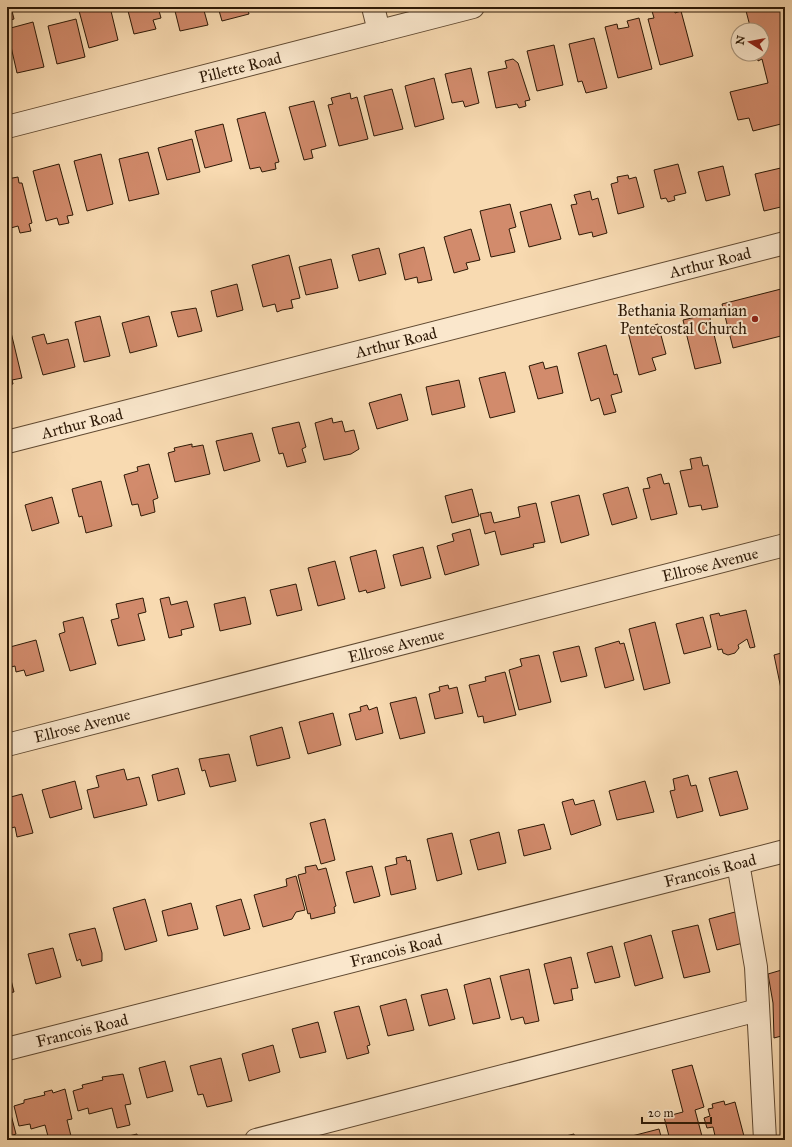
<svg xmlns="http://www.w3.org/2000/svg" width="792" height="1147" font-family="'IM FELL Great Primer',serif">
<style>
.building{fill:#d28b6c;stroke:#2d1906}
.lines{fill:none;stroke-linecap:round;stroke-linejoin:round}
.minor-casing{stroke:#604931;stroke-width:24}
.minor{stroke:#fae7cc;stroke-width:22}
.poi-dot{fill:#8f2418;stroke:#fae7cc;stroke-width:1.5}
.labels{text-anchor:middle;stroke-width:4;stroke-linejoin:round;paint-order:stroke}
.street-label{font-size:16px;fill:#2d1906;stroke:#fae7cc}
.poi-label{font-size:16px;fill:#2d1906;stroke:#fae7cc;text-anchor:end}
</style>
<rect width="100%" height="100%" fill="#f8dab1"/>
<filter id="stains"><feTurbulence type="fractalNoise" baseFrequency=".005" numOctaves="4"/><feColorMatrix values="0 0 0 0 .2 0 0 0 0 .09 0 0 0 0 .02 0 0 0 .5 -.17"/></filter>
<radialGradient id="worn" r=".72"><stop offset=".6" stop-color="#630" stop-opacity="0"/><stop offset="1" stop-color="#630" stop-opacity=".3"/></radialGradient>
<g class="building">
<polygon points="7,7 11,7 14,19 7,21"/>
<polygon points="78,7 110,7 118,40 89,48"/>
<polygon points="127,7 158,7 161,18 153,20 156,29 134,34"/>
<polygon points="174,7 203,7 208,25 180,31"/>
<polygon points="218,7 247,7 249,14 222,21"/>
<polygon points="667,7 674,7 675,13 681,11 693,56 660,65 648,19 654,18 652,11"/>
<polygon points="745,7 785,7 785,123 753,131 749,118 738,120 730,92 768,83 762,59 758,61 757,54 762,54 762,30 751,30"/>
<polygon points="639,18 652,69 618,78 605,27 617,24 618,29 629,27 627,21"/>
<polygon points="76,19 85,57 57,64 48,26"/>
<polygon points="33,22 44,67 17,73 7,29"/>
<polygon points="594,38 607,88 586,93 582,81 578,82 569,44"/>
<polygon points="554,45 563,85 537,91 527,51"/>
<polygon points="513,59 518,63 530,100 525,101 526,106 519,108 517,104 496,108 488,72 507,68 505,61"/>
<polygon points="471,68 479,103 465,107 463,101 452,103 445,74"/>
<polygon points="434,78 444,119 415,127 405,86"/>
<polygon points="392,89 403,129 374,136 364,96"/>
<polygon points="350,93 351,99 357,97 368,139 339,146 328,105 333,104 331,98"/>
<polygon points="314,101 326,146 311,150 313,158 304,160 289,107"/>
<polygon points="265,112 279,162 275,163 276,169 262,172 260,167 250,169 237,119"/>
<polygon points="223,124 232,161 205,168 195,131"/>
<polygon points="192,139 200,172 167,180 158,148"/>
<polygon points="148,152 159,194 129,201 119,159"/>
<polygon points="101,154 113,204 87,211 74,161"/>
<polygon points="59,164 73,215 67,216 69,223 59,225 57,218 46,221 33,171"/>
<polygon points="678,164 686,193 674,196 675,200 668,202 666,198 661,199 654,170"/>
<polygon points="723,166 730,195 706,201 698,172"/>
<polygon points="785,167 785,206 764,211 755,174"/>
<polygon points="628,175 629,179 636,177 644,207 618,214 611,184 618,182 617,177"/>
<polygon points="18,177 19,183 22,183 32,223 29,224 31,231 20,233 18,226 7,229 7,179"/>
<polygon points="590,191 592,200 598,198 607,233 593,237 592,232 579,235 571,205 577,204 574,195"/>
<polygon points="510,204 516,227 509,229 515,252 491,257 480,211"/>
<polygon points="551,204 561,239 529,247 520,212"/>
<polygon points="471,229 480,260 466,263 468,269 454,273 444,237"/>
<polygon points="424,247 432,280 418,283 417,277 405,280 399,254"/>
<polygon points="379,248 386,274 359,281 352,255"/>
<polygon points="289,255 300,298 291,300 293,308 282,310 277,312 275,304 263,307 252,265"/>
<polygon points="331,259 338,288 306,295 299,267"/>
<polygon points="237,284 243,310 217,317 211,291"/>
<polygon points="785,288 785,335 733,348 722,304"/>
<polygon points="196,308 202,331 178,337 171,312"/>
<polygon points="709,314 721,363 695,369 683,320"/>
<polygon points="100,316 110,356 84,362 75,322"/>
<polygon points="149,316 157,346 130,353 122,323"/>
<polygon points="7,324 9,324 22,378 12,380 13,384 7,385"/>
<polygon points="658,324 666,354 652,358 656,370 639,375 628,332"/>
<polygon points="44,334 47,344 68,339 75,367 43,375 32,337"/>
<polygon points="606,345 614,375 617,374 622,392 611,395 616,412 604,415 599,398 591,401 578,353"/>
<polygon points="543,362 545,369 557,366 563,393 538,399 529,366"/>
<polygon points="505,372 515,412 490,418 479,378"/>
<polygon points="459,380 465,407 432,415 426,387"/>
<polygon points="401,394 408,420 377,429 369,403"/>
<polygon points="332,418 333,423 342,421 345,432 354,430 359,449 351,454 324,460 315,423"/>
<polygon points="299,422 306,447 302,449 306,462 287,467 283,453 279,454 272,428"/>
<polygon points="252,433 260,461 224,471 216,441"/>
<polygon points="192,444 192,447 203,445 210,474 175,482 168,453 175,451 174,448"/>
<polygon points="701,457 703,466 708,465 718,507 702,510 701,505 689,507 680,471 692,469 690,459"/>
<polygon points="149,464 158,498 153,500 155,512 141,516 138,504 132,505 124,475 138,471 137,467"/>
<polygon points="661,474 664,484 669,483 677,514 651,520 643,489 650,488 647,478"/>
<polygon points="101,481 112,526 86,533 82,516 79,517 72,489"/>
<polygon points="628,487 637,518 612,525 603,494"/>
<polygon points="472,489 479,516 452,523 445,496"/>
<polygon points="579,495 589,535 561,543 551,502"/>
<polygon points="52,497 59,523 32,531 25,505"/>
<polygon points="536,503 545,542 533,544 534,547 501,555 495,531 485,534 480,514 491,512 494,523 520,517 518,507"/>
<polygon points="470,529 479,565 445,575 437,546 454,541 452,534"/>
<polygon points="423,547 431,578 401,586 393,555"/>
<polygon points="376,550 385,588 367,593 366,590 359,592 350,557"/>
<polygon points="335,561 345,599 318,606 308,568"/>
<polygon points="296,584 302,610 277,616 270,590"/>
<polygon points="169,597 171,605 187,601 194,627 181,630 182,635 169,638 160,599"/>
<polygon points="245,597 251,624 220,631 214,604"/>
<polygon points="143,598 146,612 138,614 145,640 118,646 111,620 119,618 116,604"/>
<polygon points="746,610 755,647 750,648 747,639 738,645 739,648 735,653 728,655 723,653 722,649 718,650 710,615 719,613 720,616"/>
<polygon points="83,617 96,664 70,671 59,634 65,632 63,622"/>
<polygon points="703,617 711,647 684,654 676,624"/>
<polygon points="655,622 670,683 644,690 629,629"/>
<polygon points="36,640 44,671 26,676 24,670 16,672 15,666 7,668 7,654 11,653 10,647"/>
<polygon points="619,641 620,644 624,643 634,680 605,688 595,648"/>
<polygon points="579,646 587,676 561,682 553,652"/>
<polygon points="785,652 785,708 774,655"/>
<polygon points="539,655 551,702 519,710 509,670 522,666 520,659"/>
<polygon points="505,672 516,715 484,723 483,716 478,717 469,685 486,681 485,677"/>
<polygon points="448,685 449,689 457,687 463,713 435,719 429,694 440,691 439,687"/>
<polygon points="416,697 425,733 400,739 390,703"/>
<polygon points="367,705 369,710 377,707 383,733 356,740 349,714 361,711 360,707"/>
<polygon points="333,713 341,745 308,754 299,722"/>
<polygon points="282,727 290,758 257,766 250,736"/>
<polygon points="229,754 236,781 210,787 205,770 202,771 199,759"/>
<polygon points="178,768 185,794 158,801 152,775"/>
<polygon points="124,769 127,780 139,777 147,805 94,818 87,790 99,787 96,776"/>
<polygon points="737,771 748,809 720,816 709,778"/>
<polygon points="688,775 691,786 696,785 703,811 677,818 670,791 675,790 673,779"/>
<polygon points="75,781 82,809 50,818 42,790"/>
<polygon points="645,781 654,812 617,820 609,791"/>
<polygon points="22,794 33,833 17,837 15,827 7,829 7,798"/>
<polygon points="573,799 575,805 594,800 601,825 571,835 562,802"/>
<polygon points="325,819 335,860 321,864 310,823"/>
<polygon points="544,824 551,849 524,856 518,830"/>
<polygon points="499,832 506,863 478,870 470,840"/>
<polygon points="452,833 462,874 437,881 427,839"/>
<polygon points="406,856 407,861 410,860 416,889 391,895 385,867 397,864 396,858"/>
<polygon points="316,865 318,870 326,868 336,906 334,907 335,913 311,919 310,913 308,914 298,875 306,873 305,867"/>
<polygon points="372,866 380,896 354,903 346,872"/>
<polygon points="296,876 305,910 296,912 292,919 263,927 254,895 287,886 286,879"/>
<polygon points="145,899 157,941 125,950 113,908"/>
<polygon points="241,899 250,929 224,936 216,906"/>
<polygon points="191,903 198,929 168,936 162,911"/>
<polygon points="735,912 743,943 717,950 709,919"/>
<polygon points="698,925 710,972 684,978 672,931"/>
<polygon points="95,928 102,953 102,961 82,966 80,959 77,961 69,934"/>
<polygon points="651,935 663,978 635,986 624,943"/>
<polygon points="612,946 620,977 595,983 587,953"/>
<polygon points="53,948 61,977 36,984 28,954"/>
<polygon points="571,957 578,988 571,989 573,1000 554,1004 544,964"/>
<polygon points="7,964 14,992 7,993"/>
<polygon points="529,969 539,1021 525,1024 523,1017 511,1020 500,976"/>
<polygon points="785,969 785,1035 774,1038 773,1003 768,974"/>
<polygon points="490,978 500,1018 473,1024 464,985"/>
<polygon points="447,989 455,1019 429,1026 421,995"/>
<polygon points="406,999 414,1030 388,1036 380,1006"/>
<polygon points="359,1006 370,1045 367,1046 369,1053 347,1059 334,1012"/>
<polygon points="318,1022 326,1052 300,1058 292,1029"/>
<polygon points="273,1045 280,1072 249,1081 242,1054"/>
<polygon points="221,1058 232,1101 207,1107 203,1094 198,1095 190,1066"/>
<polygon points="165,1061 173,1091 147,1098 139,1068"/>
<polygon points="692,1065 704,1107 695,1110 703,1140 670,1140 664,1117 683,1112 672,1070"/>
<polygon points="123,1074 131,1104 125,1105 130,1125 117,1128 112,1108 89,1114 88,1108 78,1111 73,1091 83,1088 82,1085 103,1080 102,1077"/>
<polygon points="65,1089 72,1119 67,1120 72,1140 49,1140 45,1125 31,1129 30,1124 19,1126 14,1106 24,1103 24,1100 45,1095 44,1092 52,1090 53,1093"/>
<polygon points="724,1101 725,1105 735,1102 745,1140 716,1140 713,1127 707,1128 704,1118 710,1116 708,1109 713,1108 712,1104"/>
<polygon points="9,1107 16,1134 7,1137 7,1108"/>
<polygon points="659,1129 662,1140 629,1140 628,1137"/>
<polygon points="137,1134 138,1140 112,1140"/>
<polygon points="574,1134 575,1140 549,1140"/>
</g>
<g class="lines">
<defs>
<g id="minor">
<polyline points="373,7 379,31"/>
<polyline points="7,127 473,7"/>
<polyline points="7,442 785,243"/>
<polyline points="7,745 785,545"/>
<polyline points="738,863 756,967 765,1140"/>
<polyline points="7,1049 785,851"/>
<polyline points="256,1140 758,1010"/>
</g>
</defs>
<use href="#minor" class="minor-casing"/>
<use href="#minor" class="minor"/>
</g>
<circle class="poi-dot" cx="755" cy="319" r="4"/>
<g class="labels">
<g class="street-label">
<text transform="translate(240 67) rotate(-14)" y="6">Pillette Road</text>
<text transform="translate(710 262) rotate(-14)" y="6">Arthur Road</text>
<text transform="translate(396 342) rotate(-14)" y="6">Arthur Road</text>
<text transform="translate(82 423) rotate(-14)" y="6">Arthur Road</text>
<text transform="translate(710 564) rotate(-14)" y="6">Ellrose Avenue</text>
<text transform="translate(396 645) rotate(-14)" y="6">Ellrose Avenue</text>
<text transform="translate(82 725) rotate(-14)" y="6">Ellrose Avenue</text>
<text transform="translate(710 870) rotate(-14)" y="6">Francois Road</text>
<text transform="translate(396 950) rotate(-14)" y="6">Francois Road</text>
<text transform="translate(82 1030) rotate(-14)" y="6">Francois Road</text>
</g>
<g class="poi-label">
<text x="747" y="316">Bethania Romanian<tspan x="747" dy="18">Pentecostal Church</tspan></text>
</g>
</g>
<rect width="792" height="1147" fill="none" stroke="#f8dab1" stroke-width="24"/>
<rect x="8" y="8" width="776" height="1131" fill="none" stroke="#2d1906" stroke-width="2"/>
<rect x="12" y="12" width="768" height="1123" fill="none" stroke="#2d1906"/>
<g transform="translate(750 42) rotate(281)"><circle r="19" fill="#fae7cc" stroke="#a8957d"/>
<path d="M0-3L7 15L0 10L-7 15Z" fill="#8f2418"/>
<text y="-6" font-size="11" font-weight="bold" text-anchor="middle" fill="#2d1906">N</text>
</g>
<path d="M642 1117v6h69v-6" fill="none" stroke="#2d1906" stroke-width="2"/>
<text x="648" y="1117" font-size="12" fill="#2d1906" stroke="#fae7cc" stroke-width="3" paint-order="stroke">20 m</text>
<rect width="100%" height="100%" filter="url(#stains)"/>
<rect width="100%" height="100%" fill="url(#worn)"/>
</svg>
